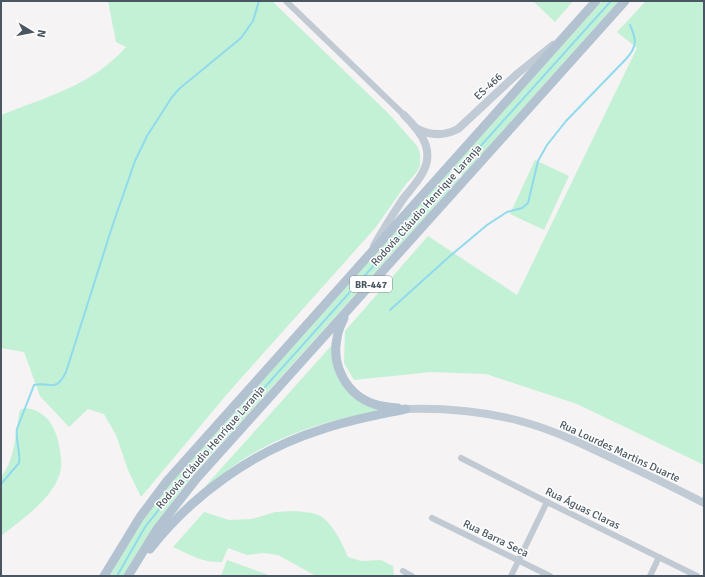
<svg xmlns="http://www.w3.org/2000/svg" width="705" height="577" font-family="Signika,sans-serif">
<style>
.green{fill:#c3f1d5}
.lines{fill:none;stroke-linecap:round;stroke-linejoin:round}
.stream{stroke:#90daee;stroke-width:2}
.street{stroke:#c1cad2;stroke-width:6}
.secondary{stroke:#c1cbd6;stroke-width:8}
.primary{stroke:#b3c2d1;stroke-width:9}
.labels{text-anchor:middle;stroke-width:3;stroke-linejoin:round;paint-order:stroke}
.shield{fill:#fff;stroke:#808990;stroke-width:1}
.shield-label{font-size:10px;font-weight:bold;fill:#4a5661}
.street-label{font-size:11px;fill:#4a5661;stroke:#fff}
</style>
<rect width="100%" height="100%" fill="#f5f3f3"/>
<g class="green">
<path d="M108,1h164l118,114 27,31 3,7v13l-4,7 -10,11 -30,43 -148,166 -87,104 -13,-27 -12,-35 -12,-21 -16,-5 -19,18 -29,-31 -16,-44 -23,-4v-233c45,-18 92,-30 125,-68l-10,-5z"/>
<polygon points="533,1 573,1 555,22"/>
<polygon points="602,1 619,1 462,176 453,167"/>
<polygon points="646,1 704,1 704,465 577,404 486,374 431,372 354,380 344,363 345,331 428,236 517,295 637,48 617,32"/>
<polygon points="535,160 569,176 544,230 510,214"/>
<polygon points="450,171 459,179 193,475 153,527 123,576 109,576 143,520 170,484"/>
<path d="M332,345l26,55 7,5 15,6c-50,8 -99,23 -141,51 -13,9 -25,20 -37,29h-1z"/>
<path d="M25,408c16,2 26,11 31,26 3,10 6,23 5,34 -4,28 -39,51 -60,68v-59c15,-18 14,-45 19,-67z"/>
<path d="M294,511c8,1 16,1 22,3 15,5 26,29 32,43l13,4 20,-1 12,6 1,10h-78l-38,-21 -15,-2 -16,2 -19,-7 -6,14c-20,1 -31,-7 -49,-15l31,-35 25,8 23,-1 23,-7z"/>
<polygon points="227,560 271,576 221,576"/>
</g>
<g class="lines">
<g class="stream">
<polyline points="460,169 611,1"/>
<path d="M390,310l60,-54 37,-31 20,-13 15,-4 6,-5 10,-42 9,-16 19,-24 60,-62c11,-12 11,-19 4,-34"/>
<path d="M1,484l18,-21c2,-11 -4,-23 -2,-34l17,-44c17,-4 21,9 32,-13l46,-145 23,-66 12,-25 25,-39 7,-8 62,-51 12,-17 6,-20"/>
<polyline points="117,576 145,527 187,474 453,177"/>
</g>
<g class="street">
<polyline points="286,1 404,115"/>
<polyline points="461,458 547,502 697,576"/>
<polyline points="432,518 550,576"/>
<polyline points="403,571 412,576"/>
<polyline points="511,576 547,502"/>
<polyline points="650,576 659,557"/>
</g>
<g class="secondary">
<path d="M416,128c14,8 28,8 42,1l59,-55 36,-29"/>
<path d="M374,246c9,-16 19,-32 29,-47 6,-8 12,-14 17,-22 17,-25 2,-44 -16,-62"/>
<path d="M406,409c39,-1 77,2 114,12 34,9 65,24 96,39 30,14 59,28 88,43"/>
</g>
<g class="primary">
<path d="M344,318c-3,6 -6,13 -7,20 -6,28 10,57 37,66 8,3 16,3 24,4"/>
<path d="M150,549c43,-55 104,-98 170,-119 28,-10 57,-15 86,-21"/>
<polyline points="104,576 140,517 167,481 596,1"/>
<polyline points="128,576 157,529 197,478 625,1"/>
</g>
</g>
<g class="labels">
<rect class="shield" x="350" y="276" width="42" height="16" rx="3"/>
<g class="shield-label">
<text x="371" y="288">BR-447</text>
</g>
<g class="street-label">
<text transform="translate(488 86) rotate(-43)" y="4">ES-466</text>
<text transform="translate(426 205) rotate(-48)" y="4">Rodovia Cláudio Henrique Laranja</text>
<text transform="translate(210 447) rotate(-49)" y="4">Rodovia Cláudio Henrique Laranja</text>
<text transform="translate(620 451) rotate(25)" y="4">Rua Lourdes Martins Duarte</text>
<text transform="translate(583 508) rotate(26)" y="4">Rua Águas Claras</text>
<text transform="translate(496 538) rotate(26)" y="4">Rua Barra Seca</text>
</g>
</g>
<rect width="705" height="577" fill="none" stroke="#4a5661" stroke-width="4"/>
<g transform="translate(32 32) rotate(100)" stroke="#ffffff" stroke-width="3" paint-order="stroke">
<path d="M0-3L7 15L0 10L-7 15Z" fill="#4a5661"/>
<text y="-6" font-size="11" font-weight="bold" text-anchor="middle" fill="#4a5661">N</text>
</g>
</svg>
